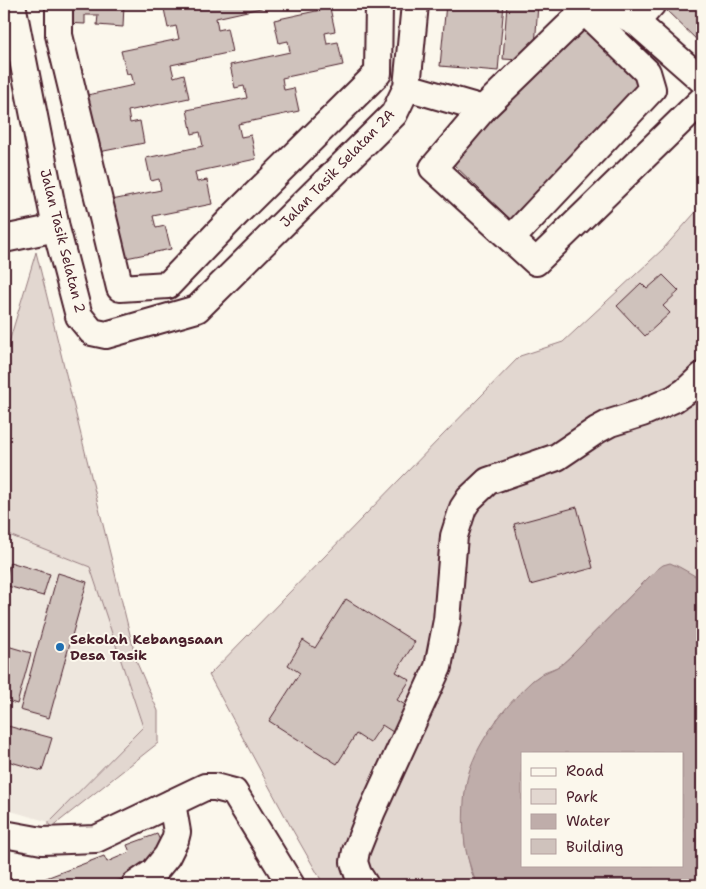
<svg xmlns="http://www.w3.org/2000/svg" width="706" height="889" font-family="'Shantell Sans',sans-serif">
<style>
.built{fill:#eee7de}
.green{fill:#e2d7d0;stroke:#967b7e}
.water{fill:#bfadaa;stroke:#907477;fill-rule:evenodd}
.building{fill:#cfc2bc;stroke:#4a1f2b}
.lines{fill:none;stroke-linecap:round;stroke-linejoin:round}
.minor-casing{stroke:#4a1f2b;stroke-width:30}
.minor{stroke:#fbf7ec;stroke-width:26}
.poi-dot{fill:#1f6fb2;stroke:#fbf7ec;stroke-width:2}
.labels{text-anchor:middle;stroke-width:4;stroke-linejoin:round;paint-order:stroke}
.street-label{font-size:14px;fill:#4a1f2b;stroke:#fbf7ec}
.poi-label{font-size:14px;font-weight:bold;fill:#4a1f2b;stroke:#fbf7ec;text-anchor:start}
</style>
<rect width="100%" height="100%" fill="#fbf7ec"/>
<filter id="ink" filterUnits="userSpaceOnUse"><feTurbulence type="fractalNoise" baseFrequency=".02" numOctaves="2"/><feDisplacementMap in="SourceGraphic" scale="10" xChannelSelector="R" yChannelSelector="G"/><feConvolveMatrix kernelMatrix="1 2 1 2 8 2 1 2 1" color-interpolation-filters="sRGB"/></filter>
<g filter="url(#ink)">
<polygon class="built" points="4,533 90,567 143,727 49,822 4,809"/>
<g class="green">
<polygon points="702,205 702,579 696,577 655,571 573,654 560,666 544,672 532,681 497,719 465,793 465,844 471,871 477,885 324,885 292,829 209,675 520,356 563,342 663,249"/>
<polygon points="36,252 137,663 158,711 158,743 52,827 49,825 49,822 143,727 90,567 4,533 4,359"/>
</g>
<path class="water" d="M670,563c12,4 21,12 32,16v306h-225c-5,-13 -10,-27 -12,-40 -3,-20 -2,-54 4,-73 10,-33 38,-68 63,-91 10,-8 16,-9 27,-15 5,-3 10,-8 14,-12l82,-83 8,-6zM522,753h160v112h-160z"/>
<g class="building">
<polygon points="66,4 124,4 123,27 97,25 98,15 85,15 85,24 65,23"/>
<polygon points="163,4 274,4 274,5 216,18 218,30 227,28 232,52 171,65 174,77 184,74 189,98 128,111 130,123 140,121 144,143 89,154 78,97 134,85 131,73 127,74 121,51 179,39 176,26 168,28"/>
<polygon points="446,4 504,4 498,71 440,66"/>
<polygon points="507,4 538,4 534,61 503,59"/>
<polygon points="662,4 702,4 702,45 661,5"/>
<polygon points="330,8 335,31 325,33 327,44 338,42 343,65 282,78 284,90 294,88 299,111 238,124 241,137 251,135 256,159 195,172 197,182 207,180 212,204 153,216 156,228 165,226 171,249 121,259 107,201 161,190 159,179 151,181 146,158 203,146 200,132 192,134 187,110 247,98 244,86 235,88 230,65 290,52 288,41 279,43 274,20"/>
<polygon points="585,22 644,79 510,219 451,162"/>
<polygon points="663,275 679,291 663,306 670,313 645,336 617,306 641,283 647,289"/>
<polygon points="577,507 593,568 530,585 514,524"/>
<polygon points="10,562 50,574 43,596 4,585"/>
<polygon points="58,573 87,582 49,718 20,710"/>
<polygon points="346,599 415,642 396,672 410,680 397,700 420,714 404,739 382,725 370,743 356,734 337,764 269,721 300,673 288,665 303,640 315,648"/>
<polygon points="4,645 31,653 17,704 4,700"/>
<polygon points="4,725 52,738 42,771 4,760"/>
<polygon points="157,834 164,849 149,855 153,865 139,872 107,885 43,885 41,880 104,856 107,862 130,852 127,845"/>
</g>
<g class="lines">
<defs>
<g id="minor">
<polyline points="12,4 56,228 79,316 92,332 106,335 197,309 394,114 407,87 415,4"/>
<polyline points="59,4 59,35 120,288 168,285 237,213 378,73 379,4"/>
<polyline points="636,22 652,4"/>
<polyline points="702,80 636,22 617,12 601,8 584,11 483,109 433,168 536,262 702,100"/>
<polyline points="407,87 483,109"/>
<polyline points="4,239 56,228"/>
<polyline points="511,239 652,89 647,72 584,11"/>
<polyline points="4,834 42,841 96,839 205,787 215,787 234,792 291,885"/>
<polyline points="135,885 154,872 167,856 175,840 177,832 172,803"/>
<polyline points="365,885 358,874 354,862 356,851 372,811 438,667 447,620 454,536 463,508 469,499 488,481 557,457 597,430 610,423 642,413 674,399 686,391 702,376"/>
</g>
</defs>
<use href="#minor" class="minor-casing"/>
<use href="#minor" class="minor"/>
</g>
</g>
<circle class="poi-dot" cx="60" cy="647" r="5"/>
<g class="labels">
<g class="street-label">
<text transform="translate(337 168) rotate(-46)" y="5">Jalan Tasik Selatan 2A</text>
<text transform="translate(63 241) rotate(76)" y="5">Jalan Tasik Selatan 2</text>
</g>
<g class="poi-label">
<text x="70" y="644">Sekolah Kebangsaan<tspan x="70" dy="16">Desa Tasik</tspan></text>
</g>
</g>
<rect width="706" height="889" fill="none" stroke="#fbf7ec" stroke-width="20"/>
<rect x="10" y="10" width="686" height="869" fill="none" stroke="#4a1f2b" stroke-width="2" filter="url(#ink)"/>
<rect x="521" y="752" width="162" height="115" fill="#fbf7ec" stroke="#b4a19f"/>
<rect x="531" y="768" width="25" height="8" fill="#fbf7ec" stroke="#b4a19f"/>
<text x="566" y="776" font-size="15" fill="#4a1f2b">Road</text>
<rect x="531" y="789" width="25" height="15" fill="#e2d7d0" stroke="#b4a19f"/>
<text x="566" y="802" font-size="15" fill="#4a1f2b">Park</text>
<rect x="531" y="814" width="25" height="15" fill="#bfadaa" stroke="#b4a19f"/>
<text x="566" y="826" font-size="15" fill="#4a1f2b">Water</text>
<rect x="531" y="839" width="25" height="15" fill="#cfc2bc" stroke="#b4a19f"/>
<text x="566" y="852" font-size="15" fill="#4a1f2b">Building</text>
</svg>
